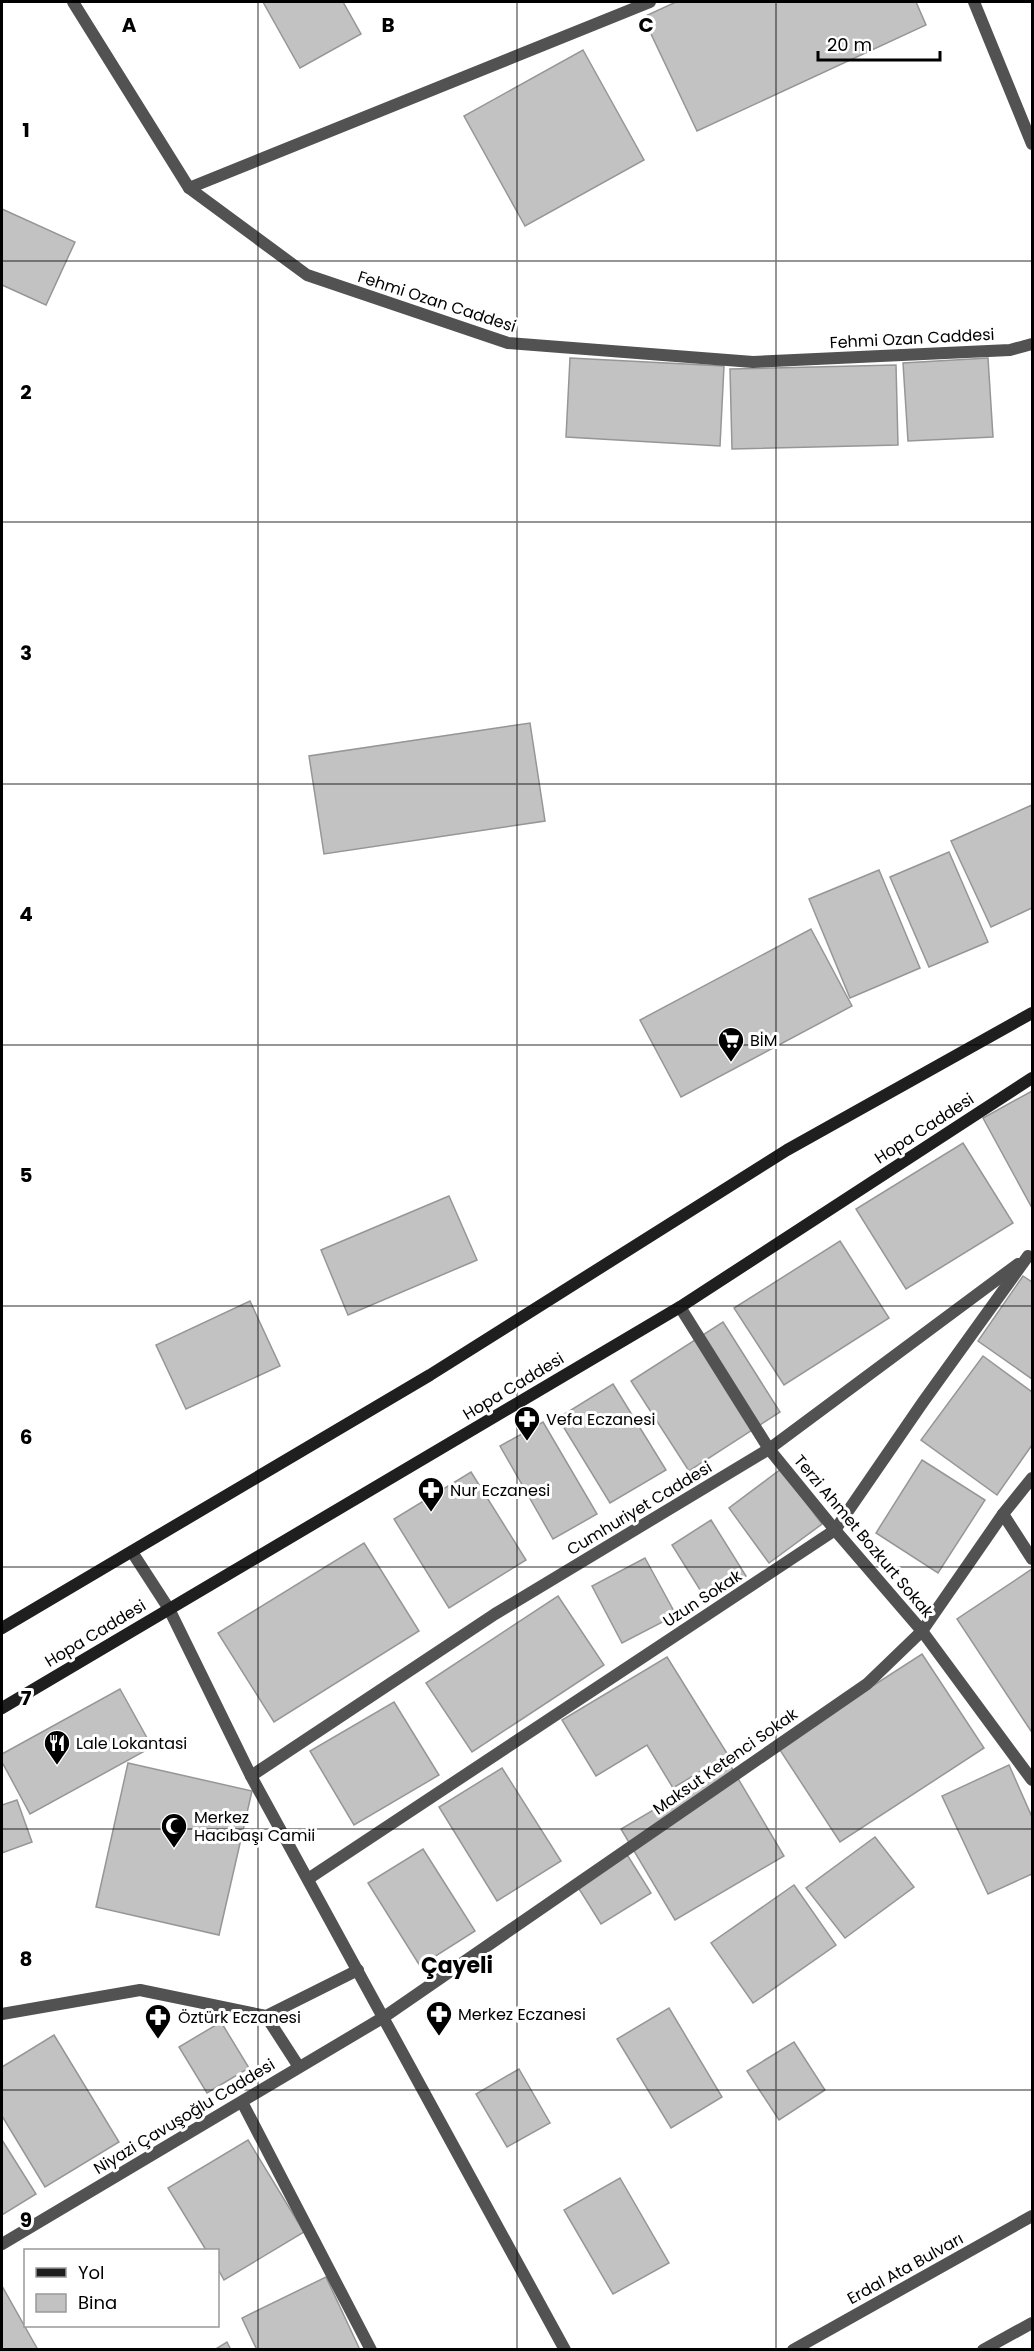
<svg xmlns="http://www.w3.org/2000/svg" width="1034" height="2351" font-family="Poppins,sans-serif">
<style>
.building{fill:#c2c2c2;stroke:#969696;stroke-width:1.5}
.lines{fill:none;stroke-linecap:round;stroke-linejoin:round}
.pedestrian{stroke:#525252;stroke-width:12}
.minor{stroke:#525252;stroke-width:12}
.tertiary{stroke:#525252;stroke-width:12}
.secondary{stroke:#1f1f1f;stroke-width:12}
.grid{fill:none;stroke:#000;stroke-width:1.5;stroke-opacity:0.55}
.labels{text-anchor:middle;stroke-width:6;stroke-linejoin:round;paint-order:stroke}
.street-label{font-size:16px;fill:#000;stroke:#fff}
.poi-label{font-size:16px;fill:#000;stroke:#fff;text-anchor:start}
.district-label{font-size:22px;font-weight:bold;fill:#000;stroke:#fff}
.grid-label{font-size:20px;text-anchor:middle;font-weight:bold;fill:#000;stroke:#fff;stroke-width:6;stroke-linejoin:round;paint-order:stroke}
</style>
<rect width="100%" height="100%" fill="#fff"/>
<g class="building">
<path d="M263 2H343L361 34 300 68Z"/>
<path d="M676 2H916L926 25 697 131 643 17Z"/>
<path d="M583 50 644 160 525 226 464 116Z"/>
<path d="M2 209 75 242 46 305 2 285Z"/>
<path d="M570 358 724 366 720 446 566 437Z"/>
<path d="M988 358 993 437 908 441 903 363Z"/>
<path d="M896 365 898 445 732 449 730 369Z"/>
<path d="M530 723 545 821 324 854 309 756Z"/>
<path d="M1032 805V908L991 927 951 841Z"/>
<path d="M949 852 988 942 929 967 890 877Z"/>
<path d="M879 870 920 968 850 998 809 899Z"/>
<path d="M811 929 852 1006 681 1097 640 1020Z"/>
<path d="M1032 1091V1208L983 1118Z"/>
<path d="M963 1143 1013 1223 906 1289 856 1209Z"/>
<path d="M449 1196 477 1260 348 1315 321 1250Z"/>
<path d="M840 1241 889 1318 784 1385 734 1308Z"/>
<path d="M1023 1276 1032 1282V1379L978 1341Z"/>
<path d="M250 1301 280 1366 186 1409 156 1345Z"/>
<path d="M723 1322 780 1412 689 1471 631 1381Z"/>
<path d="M983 1356 1032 1392V1445L997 1495 921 1440Z"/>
<path d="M613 1384 666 1470 610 1503 558 1418Z"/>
<path d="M543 1422 597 1514 553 1539 500 1446Z"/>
<path d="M922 1460 985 1500 938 1573 876 1533Z"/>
<path d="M781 1469 822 1524 769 1563 729 1508Z"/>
<path d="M471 1472 526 1560 449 1608 394 1519Z"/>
<path d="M711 1520 746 1576 707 1601 672 1545Z"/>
<path d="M364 1543 419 1631 274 1722 218 1633Z"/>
<path d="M645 1558 676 1615 622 1643 592 1586Z"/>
<path d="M1032 1569V1730L1031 1731 957 1619Z"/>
<path d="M558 1596 604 1665 472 1752 426 1683Z"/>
<path d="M922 1654 984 1748 840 1842 778 1747Z"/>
<path d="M667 1657 728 1755 673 1788 647 1745 596 1776 562 1720Z"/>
<path d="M120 1689 152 1747 30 1814 2 1762V1754Z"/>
<path d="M394 1702 439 1775 354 1825 310 1751Z"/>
<path d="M128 1763 252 1791 219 1935 96 1907Z"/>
<path d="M730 1765 784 1856 675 1920 621 1829Z"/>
<path d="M1009 1765 1032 1817V1874L988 1894 942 1796Z"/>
<path d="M502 1768 561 1861 497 1901 439 1807Z"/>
<path d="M17 1800 32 1842 2 1853V1805Z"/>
<path d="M875 1837 914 1887 845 1938 806 1888Z"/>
<path d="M423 1849 475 1931 420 1966 368 1883Z"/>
<path d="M626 1853 651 1893 601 1924 576 1884Z"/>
<path d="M794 1885 836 1945 753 2003 711 1943Z"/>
<path d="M669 2008 722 2097 671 2128 617 2039Z"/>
<path d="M221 2022 249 2068 207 2093 179 2047Z"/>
<path d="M54 2035 119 2142 45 2187 2 2116V2067Z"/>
<path d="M794 2042 825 2090 779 2120 747 2071Z"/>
<path d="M519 2069 550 2123 507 2147 476 2094Z"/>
<path d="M2 2140 36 2194 2 2215Z"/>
<path d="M248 2140 304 2232 224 2280 218 2269V2250H206L168 2188Z"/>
<path d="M620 2178 669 2263 613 2294 564 2210Z"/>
<path d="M326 2277 360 2350H257L242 2318Z"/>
<path d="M2 2286 38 2350H2Z"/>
<path d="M227 2342 231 2350H214Z"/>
</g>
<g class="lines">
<path class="pedestrian" d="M242 2102 371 2350"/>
<g class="minor">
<path d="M73 2 189 188 307 275 508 343 753 362 1010 350 1032 344"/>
<path d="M189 188 650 2"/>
<path d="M680 1307 769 1449 835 1530 922 1631 1032 1780"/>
<path d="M1003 1514 1032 1559"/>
<path d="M132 1552 169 1609 251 1776 565 2350"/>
<path d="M251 1776 495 1614 769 1449 1018 1264"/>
<path d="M308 1879 835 1530 923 1402 1028 1256"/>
<path d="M2 2014 140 1990 266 2016 358 1970"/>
<path d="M266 2016 299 2067"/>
</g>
<g class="tertiary">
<path d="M974 2 1032 144"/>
<path d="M2 2244 384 2017 867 1684 922 1631 1003 1514 1032 1478"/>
<path d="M793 2350 1032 2216"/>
<path d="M983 2350 1032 2323"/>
</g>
<g class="secondary">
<path d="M2 1628 430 1375 787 1150 1032 1013"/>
<path d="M2 1708 680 1307 1032 1078"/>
</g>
</g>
<path class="grid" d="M258 2V2350M517 2V2350M776 2V2350M2 261H1032M2 522H1032M2 784H1032M2 1045H1032M2 1306H1032M2 1567H1032M2 1829H1032M2 2090H1032"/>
<defs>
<g id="supermarket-pin" transform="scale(1.35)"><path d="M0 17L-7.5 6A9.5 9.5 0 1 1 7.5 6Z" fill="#000" stroke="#fff"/><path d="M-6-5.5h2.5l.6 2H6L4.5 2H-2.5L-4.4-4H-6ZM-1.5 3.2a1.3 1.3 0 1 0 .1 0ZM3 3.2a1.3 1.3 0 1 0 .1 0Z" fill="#fff"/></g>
<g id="pharmacy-pin" transform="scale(1.35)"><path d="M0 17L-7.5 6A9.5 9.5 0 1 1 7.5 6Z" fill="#000" stroke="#fff"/><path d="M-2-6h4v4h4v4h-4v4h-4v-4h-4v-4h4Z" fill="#fff"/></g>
<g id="restaurant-pin" transform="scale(1.35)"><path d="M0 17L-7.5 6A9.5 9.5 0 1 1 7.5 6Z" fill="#000" stroke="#fff"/><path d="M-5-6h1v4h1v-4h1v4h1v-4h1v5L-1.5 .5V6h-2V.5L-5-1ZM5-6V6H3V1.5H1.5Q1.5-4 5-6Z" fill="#fff"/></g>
<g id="mosque-pin" transform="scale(1.35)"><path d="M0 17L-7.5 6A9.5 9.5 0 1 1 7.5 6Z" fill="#000" stroke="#fff"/><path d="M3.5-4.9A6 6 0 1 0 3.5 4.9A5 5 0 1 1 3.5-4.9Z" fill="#fff"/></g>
</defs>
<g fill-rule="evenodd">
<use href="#supermarket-pin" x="731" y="1040"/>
<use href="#pharmacy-pin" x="527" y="1419"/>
<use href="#pharmacy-pin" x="431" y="1490"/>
<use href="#restaurant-pin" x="57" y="1743"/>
<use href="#mosque-pin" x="174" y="1826"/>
<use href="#pharmacy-pin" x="439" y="2014"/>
<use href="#pharmacy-pin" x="158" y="2017"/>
</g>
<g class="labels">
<g class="street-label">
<text transform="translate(437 301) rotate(18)" y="6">Fehmi Ozan Caddesi</text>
<text transform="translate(912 338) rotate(-3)" y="6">Fehmi Ozan Caddesi</text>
<text transform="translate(924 1128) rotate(-33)" y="6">Hopa Caddesi</text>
<text transform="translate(513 1386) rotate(-31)" y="6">Hopa Caddesi</text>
<text transform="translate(639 1508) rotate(-31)" y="6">Cumhuriyet Caddesi</text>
<text transform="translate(864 1536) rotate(50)" y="6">Terzi Ahmet Bozkurt Sokak</text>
<text transform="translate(702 1598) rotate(-33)" y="6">Uzun Sokak</text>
<text transform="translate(95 1633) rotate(-31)" y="6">Hopa Caddesi</text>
<text transform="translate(725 1761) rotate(-35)" y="6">Maksut Ketenci Sokak</text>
<text transform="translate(184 2116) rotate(-31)" y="6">Niyazi Çavuşoğlu Caddesi</text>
<text transform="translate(905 2268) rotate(-29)" y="6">Erdal Ata Bulvarı</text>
</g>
<g class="poi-label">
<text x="750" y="1046">BİM</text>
<text x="546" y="1425">Vefa Eczanesi</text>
<text x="450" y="1496">Nur Eczanesi</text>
<text x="76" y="1749">Lale Lokantasi</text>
<text x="194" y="1823">Merkez<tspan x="194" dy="18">Hacıbaşı Camii</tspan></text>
<text x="458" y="2020">Merkez Eczanesi</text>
<text x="178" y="2023">Öztürk Eczanesi</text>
</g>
<g class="district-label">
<text x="457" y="1973">Çayeli</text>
</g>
</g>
<g class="grid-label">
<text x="129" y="32">A</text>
<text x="388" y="32">B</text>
<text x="646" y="32">C</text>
<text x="26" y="137">1</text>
<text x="26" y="399">2</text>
<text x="26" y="660">3</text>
<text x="26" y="921">4</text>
<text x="26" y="1182">5</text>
<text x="26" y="1444">6</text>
<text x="26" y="1705">7</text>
<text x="26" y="1966">8</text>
<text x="26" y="2227">9</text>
</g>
<rect width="1034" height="2351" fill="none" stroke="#000000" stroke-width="6"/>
<rect x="24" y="2249" width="195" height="78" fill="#ffffff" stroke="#999999" stroke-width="1.5"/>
<rect x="36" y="2268" width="30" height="9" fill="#1f1f1f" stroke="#999999" stroke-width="1.5"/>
<text x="78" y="2279" font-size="18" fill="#000000">Yol</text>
<rect x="36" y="2294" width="30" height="18" fill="#c2c2c2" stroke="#999999" stroke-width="1.5"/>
<text x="78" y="2309" font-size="18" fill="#000000">Bina</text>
<path d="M818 51v9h122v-9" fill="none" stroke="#000000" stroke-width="3"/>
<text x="827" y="51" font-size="18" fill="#000000" stroke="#ffffff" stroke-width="4.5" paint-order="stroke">20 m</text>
</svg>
